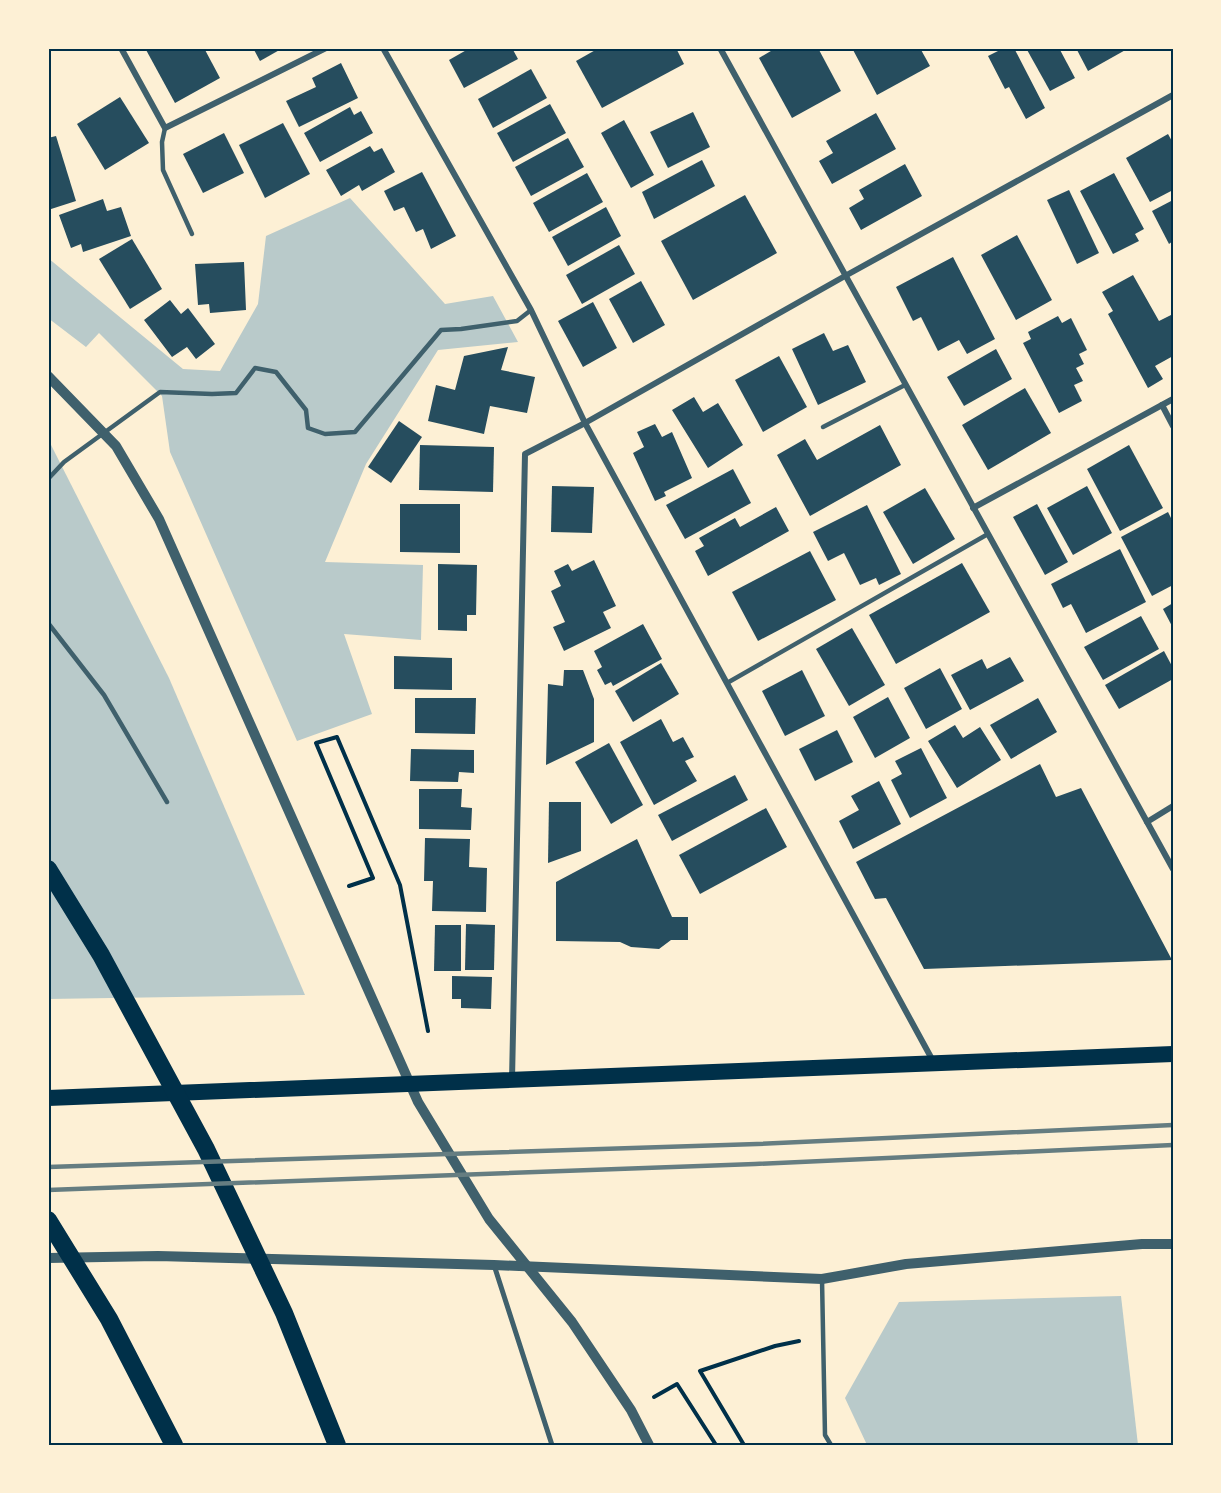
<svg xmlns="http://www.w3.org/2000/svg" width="1221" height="1493" font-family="'Fira Sans',sans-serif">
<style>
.green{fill:#b9caca}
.building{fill:#264d5e}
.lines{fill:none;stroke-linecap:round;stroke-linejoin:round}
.path{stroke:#003049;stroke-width:4}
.service{stroke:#3f606c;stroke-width:4.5}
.pedestrian{stroke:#3f606c;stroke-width:5}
.minor{stroke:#3f606c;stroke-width:6}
.tertiary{stroke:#3f606c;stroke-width:10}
.trunk{stroke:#003049;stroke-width:16}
.motorway{stroke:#003049;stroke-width:18}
.rail{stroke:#657d81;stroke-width:4.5}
.neatline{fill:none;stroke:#003049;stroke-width:2}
</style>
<rect width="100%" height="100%" fill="#fdf0d5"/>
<g class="green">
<path d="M350 198 445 304 493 296 518 342 438 350 366 464 325 562 423 565 421 640 344 634 372 714 297 741 170 452 162 396 99 333 86 347 48 318V258L183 369 220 371 258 304 266 236Z"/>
<path d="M48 439 169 678 305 995 48 999Z"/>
<path d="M1121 1296 1138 1445H867L845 1398 899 1302Z"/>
</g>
<g class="building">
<path d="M145 48H204L220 78 175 103Z"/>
<path d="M253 48H283L260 61Z"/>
<path d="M470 48H512L518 59 464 88 449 60Z"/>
<path d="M599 48H676L684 64 602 108 576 61Z"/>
<path d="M776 48H818L841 91 792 118 759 58Z"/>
<path d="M852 48H920L930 66 877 95Z"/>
<path d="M1004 48H1014L1045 108 1026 119 1009 87 1005 89 988 56Z"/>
<path d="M1026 48H1059L1075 78 1050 91Z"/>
<path d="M1076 48H1129L1088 71Z"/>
<path d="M341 63 358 98 299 127 286 101 316 87 312 78Z"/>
<path d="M531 69 547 98 493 128 478 99Z"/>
<path d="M120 97 149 143 105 170 77 124Z"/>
<path d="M550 104 566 133 513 162 497 133Z"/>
<path d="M350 107 354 115 361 111 373 133 320 162 304 133Z"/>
<path d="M693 112 710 147 668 168 650 132Z"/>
<path d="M876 113 896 149 832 184 819 161 833 153 826 141Z"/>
<path d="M624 120 654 175 631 188 601 133Z"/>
<path d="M283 123 310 174 265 198 239 145Z"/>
<path d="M224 133 244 173 203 193 183 154Z"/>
<path d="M1168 134 1173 143V190L1150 202 1126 158Z"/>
<path d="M56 136 76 201 48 210V138Z"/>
<path d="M568 138 584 167 531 196 515 167Z"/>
<path d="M370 146 374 152 382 148 395 172 362 191 359 185 341 196 326 170Z"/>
<path d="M702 160 715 186 654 219 642 192Z"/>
<path d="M905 164 922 196 861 230 849 208 864 199 859 190Z"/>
<path d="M422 172 456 236 431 249 423 229 416 232 404 207 394 211 384 191Z"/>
<path d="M587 173 603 202 549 232 533 203Z"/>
<path d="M1114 173 1144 229 1135 234 1139 241 1113 254 1080 191Z"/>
<path d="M1069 190 1099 253 1077 264 1047 200Z"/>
<path d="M745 195 777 253 693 300 661 241Z"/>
<path d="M103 199 107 211 121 207 131 236 83 252 81 244 71 248 59 215Z"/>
<path d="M1173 200V241L1169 244 1152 211Z"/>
<path d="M606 207 621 236 568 266 552 237Z"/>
<path d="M1017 235 1052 300 1016 320 981 255Z"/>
<path d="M132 239 162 289 130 309 99 259Z"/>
<path d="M619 245 635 274 582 304 566 275Z"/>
<path d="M953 257 995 339 967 354 959 340 938 351 921 317 913 321 896 287Z"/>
<path d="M244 262 246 310 210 313 209 304 198 305 195 264Z"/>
<path d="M1133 275 1159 321 1171 315 1173 319V356L1155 366 1163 379 1148 388 1108 314 1113 311 1102 292Z"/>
<path d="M641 281 665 325 633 343 609 299Z"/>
<path d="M170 300 181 314 188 308 215 344 196 359 187 347 172 357 144 320Z"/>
<path d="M593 302 617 348 583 367 558 321Z"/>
<path d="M1058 316 1062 323 1071 318 1087 350 1079 354 1084 364 1076 368 1083 381 1074 385 1082 401 1059 413 1023 343 1031 339 1028 332Z"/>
<path d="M824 333 833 351 848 345 866 382 818 405 792 349Z"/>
<path d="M508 347 501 370 535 377 527 413 490 406 484 434 428 421 436 385 455 390 464 356Z"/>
<path d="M996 349 1012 379 964 406 947 377Z"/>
<path d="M779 356 807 407 763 432 735 380Z"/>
<path d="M1025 388 1051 433 988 470 962 425Z"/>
<path d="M694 397 703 412 718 403 743 445 708 468 672 410Z"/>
<path d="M399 421 422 437 391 483 368 467Z"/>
<path d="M655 424 662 437 672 432 692 478 664 492 666 496 655 501 633 453 644 447 637 432Z"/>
<path d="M880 425 901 465 810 516 777 455 805 439 817 460Z"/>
<path d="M420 445 494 447 493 492 419 490Z"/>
<path d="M1129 445 1163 508 1120 531 1087 469Z"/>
<path d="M733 469 751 503 685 539 666 505Z"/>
<path d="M552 486 594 487 592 533 551 532Z"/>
<path d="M1087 486 1112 533 1073 555 1047 508Z"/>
<path d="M925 488 955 539 913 564 883 512Z"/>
<path d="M400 504H460V553L400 552Z"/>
<path d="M1037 504 1068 562 1045 575 1013 517Z"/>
<path d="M867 505 901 574 879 585 876 578 860 585 844 553 828 561 813 532Z"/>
<path d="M776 507 789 531 708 576 695 551 704 546 699 538 735 518 740 527Z"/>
<path d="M1168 512 1173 522V585L1152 596 1121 537Z"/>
<path d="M1120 549 1146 602 1086 633 1071 604 1063 608 1051 584Z"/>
<path d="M810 551 836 600 758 641 732 592Z"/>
<path d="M594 560 616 606 603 612 611 628 564 651 553 627 565 622 551 591 561 586 554 571 568 564 572 571Z"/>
<path d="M962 563 990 612 896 664 869 615Z"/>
<path d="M438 564 477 565 476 615H467V631L438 630Z"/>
<path d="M1173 603V628L1163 609Z"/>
<path d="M1141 616 1159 649 1103 680 1084 647Z"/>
<path d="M643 624 662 659 613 686 611 682 605 685 597 670 602 667 594 651Z"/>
<path d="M852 628 885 685 849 706 816 649Z"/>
<path d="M1164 651 1173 668V679L1119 709 1105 685Z"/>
<path d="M394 656 452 658V690L394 689Z"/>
<path d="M1010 657 1024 681 970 710 951 675 982 659 987 669Z"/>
<path d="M661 663 679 694 633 722 615 691Z"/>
<path d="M940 668 962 709 926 729 904 688Z"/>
<path d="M564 670H583L594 699V742L546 765 548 684 563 686Z"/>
<path d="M802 670 825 716 785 736 762 691Z"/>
<path d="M888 697 910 738 875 758 853 717Z"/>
<path d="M415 698H476L475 734 415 733Z"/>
<path d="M1038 698 1057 732 1011 759 990 725Z"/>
<path d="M661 719 673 742 683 737 694 757 685 761 697 781 654 805 620 742Z"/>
<path d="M955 725 963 738 980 727 1001 760 957 788 928 741Z"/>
<path d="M837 730 853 762 815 781 799 749Z"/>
<path d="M609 743 643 805 611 824 575 762Z"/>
<path d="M921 748 947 798 910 818 891 780 902 774 895 761Z"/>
<path d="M411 749 474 750V773L459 772 458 782 410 781Z"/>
<path d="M1040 764 1056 797 1081 788 1172 960 924 969 886 898 875 899 856 862Z"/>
<path d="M735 775 748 800 672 841 658 815Z"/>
<path d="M879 781 901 824 853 849 839 821 859 810 851 796Z"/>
<path d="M419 789H462L461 807 472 808 471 830 419 829Z"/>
<path d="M549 802H581V851L548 863Z"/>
<path d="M766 808 787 847 700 894 679 855Z"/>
<path d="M425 838 470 839 469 867 487 868 486 912 432 911 433 881H424Z"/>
<path d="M637 839 672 917H688V940H671L659 949 631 947 620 942 556 941V882Z"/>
<path d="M466 924 495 925 494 970H465Z"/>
<path d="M435 925H461V971H434Z"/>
<path d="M452 976 492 977 491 1009 461 1008V999H452Z"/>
</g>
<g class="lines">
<g class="path">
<path d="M349 886 373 878 316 743 337 737 400 885 428 1031"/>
<path d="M654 1397 677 1384 716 1445"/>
<path d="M744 1445 700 1371 775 1346 799 1341"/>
</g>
<g class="service">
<path d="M165 128 162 142 163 170 192 234"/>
<path d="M823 427 905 385"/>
<path d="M48 479 64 462 160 392 212 394 236 393 255 368 276 372 306 410 308 428 325 434 355 432 441 330 461 329 517 321 531 310"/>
<path d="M48 623 104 695 167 802"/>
<path d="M727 683 988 534"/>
<path d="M822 1279 825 1435 831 1445"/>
</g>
<path class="pedestrian" d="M494 1265 552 1445"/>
<g class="minor">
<path d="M121 48 165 128 326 48"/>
<path d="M383 48 531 310 585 423 933 1061"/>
<path d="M720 48 1173 869"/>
<path d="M1162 405 1173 426"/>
<path d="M973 508 1173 399"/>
<path d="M1147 822 1173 806"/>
<path d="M512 1080 525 454 585 423 845 276 1173 95"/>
</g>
<g class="tertiary">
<path d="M48 376 116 446 159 519 418 1102 489 1219 572 1322 631 1410 649 1445"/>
<path d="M48 1258 158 1256 494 1265 822 1279 906 1264 1142 1244H1173"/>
</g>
<path class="trunk" d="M48 1098 1173 1054"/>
<g class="motorway">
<path d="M48 869 101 955 206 1149 284 1313 337 1445"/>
<path d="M48 1220 109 1319 174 1445"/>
</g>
<g class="rail">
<path d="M48 1167 757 1144 1173 1125"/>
<path d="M48 1190 755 1164 1173 1145"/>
</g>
</g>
<rect width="1221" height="1493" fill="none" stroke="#fdf0d5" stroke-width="99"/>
<rect x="50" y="50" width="1122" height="1394" class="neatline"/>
</svg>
